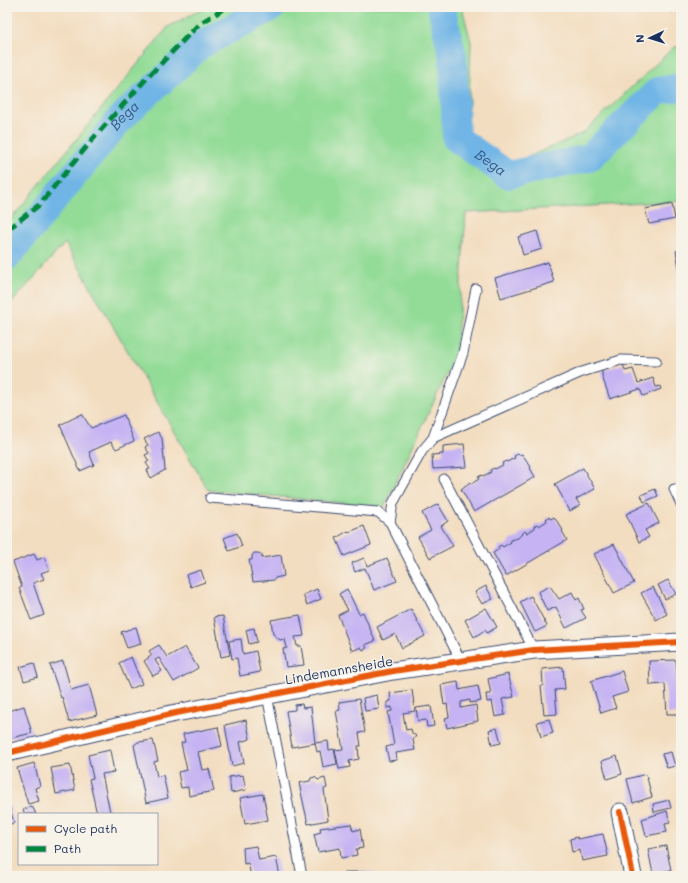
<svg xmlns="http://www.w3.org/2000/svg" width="688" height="883" font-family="Mali,sans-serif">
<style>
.green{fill:#93dc97;stroke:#57867a}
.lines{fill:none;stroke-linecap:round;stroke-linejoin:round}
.river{stroke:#6fb5e6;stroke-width:28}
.building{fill:#c5b3f3}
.lane-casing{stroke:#3b496d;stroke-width:11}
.street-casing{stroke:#3b496d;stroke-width:19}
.lane{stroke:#fff;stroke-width:9}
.street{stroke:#fff;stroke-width:17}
.quiet{stroke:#00873e;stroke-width:5;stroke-dasharray:10 5;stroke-linecap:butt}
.cycleway-casing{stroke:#f7f3e8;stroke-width:8}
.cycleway{stroke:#e8590c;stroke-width:6}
.labels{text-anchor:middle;stroke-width:3;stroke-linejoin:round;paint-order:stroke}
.street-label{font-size:13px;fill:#1b2f5e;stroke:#f7f3e8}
.water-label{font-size:14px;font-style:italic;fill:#345787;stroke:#f7f3e8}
</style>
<rect width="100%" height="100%" fill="#f7f3e8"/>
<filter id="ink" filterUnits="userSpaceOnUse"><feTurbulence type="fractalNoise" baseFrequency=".025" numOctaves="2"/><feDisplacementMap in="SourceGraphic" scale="8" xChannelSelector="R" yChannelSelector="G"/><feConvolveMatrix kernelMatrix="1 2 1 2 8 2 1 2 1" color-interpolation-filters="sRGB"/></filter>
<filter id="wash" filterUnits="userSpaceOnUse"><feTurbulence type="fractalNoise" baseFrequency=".012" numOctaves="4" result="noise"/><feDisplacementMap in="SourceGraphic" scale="16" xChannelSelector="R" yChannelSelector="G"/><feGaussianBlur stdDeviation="0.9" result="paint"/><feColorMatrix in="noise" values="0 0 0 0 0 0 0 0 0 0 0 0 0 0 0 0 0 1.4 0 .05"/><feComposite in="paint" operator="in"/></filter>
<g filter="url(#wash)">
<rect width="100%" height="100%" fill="#f3ddc0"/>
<path class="green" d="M206 7H462L471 42 468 135 507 166 583 133 674 47H681V201L466 213 456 355 384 507 208 490 65 243 7 308V224L168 27Z"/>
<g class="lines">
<g class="river">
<path id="s1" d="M441 7 453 57 456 138 508 175 589 158 658 91 681 87"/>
<path id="s2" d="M7 257 121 118 202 44 272 7"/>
</g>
</g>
<g id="blocks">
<g class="building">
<path d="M672 204 675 219 649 224 645 209Z"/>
<path d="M537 231 542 249 523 255 518 237Z"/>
<path d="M681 249V273H680L676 251Z"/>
<path d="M548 262 554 282 501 298 495 278Z"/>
<path d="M623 364 625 371 633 369 638 383 653 378 656 387 660 386 661 389 643 396 640 389 610 399 602 376V371Z"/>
<path d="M82 414 91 428 124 415 134 441 116 449 111 442 89 452 94 465 80 471 60 425Z"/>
<path d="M158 432 162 438 165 470 151 478 147 470 150 469 146 463 149 461 145 455 149 453 145 447 148 445 144 439Z"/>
<path d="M464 444 467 467 433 469 432 455 443 454V446Z"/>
<path d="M518 454 519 455 522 454 531 467 530 468 535 477 474 512 461 489 470 482 471 484 479 479 478 477 482 475 483 476 491 472 490 470 494 468 495 469 503 465 502 463 506 461 507 462 515 458 514 456Z"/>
<path d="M583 468 595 489 576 499 580 505 570 511 555 484Z"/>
<path d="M655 489 658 496 644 502 641 495Z"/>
<path d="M649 503 659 523 645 530 649 537 639 542 626 514Z"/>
<path d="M438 504 448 521 441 526 453 546 430 558 418 537 431 530 422 513Z"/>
<path d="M549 517 551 519 554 517 563 530 562 531 567 540 506 576 493 553 499 549 498 547 501 545 503 547 511 542 510 540 518 538 525 531 527 533 535 528 534 526 537 524 539 526 547 521 546 519Z"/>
<path d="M364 526 371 545 344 556 336 538 348 531 349 532Z"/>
<path d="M237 533 242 546 229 551 224 538Z"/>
<path d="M614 544 634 583 614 593 594 554Z"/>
<path d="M254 553H258L262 555V558L281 555 284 576 275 578 274 580 253 582 249 560H252V556Z"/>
<path d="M34 554 37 560 44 557 49 570 41 573 44 579 33 583 44 615 31 620 19 588 22 587 13 562Z"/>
<path d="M364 558 367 566 387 558 397 581 374 590 365 568 355 572 352 563Z"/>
<path d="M201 570 205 582 191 587 186 575Z"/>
<path d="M668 580 676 594 665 599 658 585Z"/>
<path d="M486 586 493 599 482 604 475 592Z"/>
<path d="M550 586 559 599 572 592 576 600 579 598 584 609 581 610 586 618 566 628 556 607 547 611 538 592Z"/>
<path d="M653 587 667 614 656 620 641 593Z"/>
<path d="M317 589 321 599 307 605 303 595Z"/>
<path d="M347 589 359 614 363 612 375 641 365 645 367 648 363 650 361 647 352 651 338 615 348 610 339 594Z"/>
<path d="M531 596 547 626 535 632 520 602Z"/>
<path d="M486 608 497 627 487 633 485 630 474 637 465 620Z"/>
<path d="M411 609 425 636 402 648 395 634 383 640 377 627Z"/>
<path d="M300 615 304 636 295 637 297 646H301L304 665 286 667 283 649 287 648 285 639 280 640 273 634 271 620Z"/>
<path d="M223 616 230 655 221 657 214 617Z"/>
<path d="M136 627 141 644 127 648 121 632Z"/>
<path d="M254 628 257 642 249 644 246 630Z"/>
<path d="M241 639 243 654 256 651 260 672 240 676 237 658 232 659 229 641Z"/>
<path d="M159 645 167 657 185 647 198 668 174 682 159 658 155 660 162 671 153 676 144 661 152 655 149 651Z"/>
<path d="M131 657 142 684 130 689 119 663Z"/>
<path d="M676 660 678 683H681V714H667L665 684 650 685 649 661Z"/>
<path d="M63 661 71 690 89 685 97 715 69 722 62 697 61 698 50 665Z"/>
<path d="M34 663 38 677 24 681 20 667Z"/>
<path d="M563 667 565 689 555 690 557 714 544 715 541 686H543L542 669Z"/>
<path d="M622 671 628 692 612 697 616 708 601 713 591 681Z"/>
<path d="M508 674 514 697 502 699 505 715 495 717 492 701 487 702 486 694H491L488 679Z"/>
<path d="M458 682 459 690 478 686 481 701 470 703V700L461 702V708L476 705 478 721 447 728 445 718 449 717 447 704 444 705 441 685Z"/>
<path d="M412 690 415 711 403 713 406 730 411 729 412 733 416 736 413 740 415 750 396 753 397 760 389 761 386 747 394 745 388 712 392 711V707L387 708V702L391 701 390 693Z"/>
<path d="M377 695 379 709 365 711 363 698Z"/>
<path d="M359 699 365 732 359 733 361 746H358L359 759 349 761 350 767 339 769 335 750 343 749 336 711 340 710 339 702Z"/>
<path d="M302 704 303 708 311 707 315 743 328 741 329 750 334 749 337 764 323 767 320 751 317 752 315 743 292 747 286 711 295 710V705Z"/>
<path d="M24 706 32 733 7 739V707L8 711Z"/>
<path d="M431 706 434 726 427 727 426 720 418 721 416 708Z"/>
<path d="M549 719 553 733 541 737 537 722Z"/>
<path d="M246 720 250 739 240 742 244 763 232 766 225 725Z"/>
<path d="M218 727 222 746 198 752 202 770 209 769 214 791 189 796 188 787 181 788 178 772 187 770 181 743 185 742 183 734Z"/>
<path d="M497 728 501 743 492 745 489 730Z"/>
<path d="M153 740 158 761 154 762 157 777 163 775 168 798 146 803 134 745 138 742Z"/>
<path d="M110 750 114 772 102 774 110 812 97 814 89 779 93 778 88 755Z"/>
<path d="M671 752 675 766 667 768 662 754Z"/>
<path d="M617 756 622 774 607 779 602 761Z"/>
<path d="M34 763 39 782 40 786 35 788 39 801 28 804 17 768Z"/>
<path d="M70 765 75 790 56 794 51 768Z"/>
<path d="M646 774 652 797 633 803 627 779Z"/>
<path d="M243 775 246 790 231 793 229 777Z"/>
<path d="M315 777 318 780 325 778 327 788 324 789 328 820 308 824 299 783 310 781 311 778Z"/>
<path d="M263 794 268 820 245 824 240 798Z"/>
<path d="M7 798 14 823 7 825Z"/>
<path d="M669 800 671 808 654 812 653 804Z"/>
<path d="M32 806 36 814H25L23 810Z"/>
<path d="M667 811 670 823 665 824 667 832 646 836 642 819Z"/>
<path d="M351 824 353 831 360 829 363 848 356 849 357 855 341 858 340 848 318 852 314 834 321 832 320 828Z"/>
<path d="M603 834 608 856 582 861 580 850 572 852 570 839 577 837 578 839Z"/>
<path d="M256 846 259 860 276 857 280 876H251L248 863 244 864 243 848Z"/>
<path d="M666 846 671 870 653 874 648 849Z"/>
<rect x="345" y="872" width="29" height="4"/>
</g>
</g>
</g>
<g filter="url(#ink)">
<use href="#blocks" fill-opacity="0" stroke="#3b496d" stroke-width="1"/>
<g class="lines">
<g class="lane-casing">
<g id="lane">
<path d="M433 438 463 353 476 289"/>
<path d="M444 479 534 650"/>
<path d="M674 489 681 504"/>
<path d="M210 498 378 512 390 522"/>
<path d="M461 661 390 522 393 503 422 451 433 438 582 372 621 360 656 361"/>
<path d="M267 695 302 876"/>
</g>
</g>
<g class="street-casing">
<g id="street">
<path d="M7 753 171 714 393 671 534 650 681 642"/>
<path d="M620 812 633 876"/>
</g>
</g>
<use href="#lane" class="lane"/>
<use href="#street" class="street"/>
<g class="quiet">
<path d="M664 7 681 13"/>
<path d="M7 227 12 226 39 205 92 140 145 80 199 24 227 7"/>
</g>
<g class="cycleway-casing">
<g id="cycleway">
<path d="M7 753 171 714 393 671 534 650 681 642"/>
<path d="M620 812 633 876"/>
</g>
</g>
<use href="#cycleway" class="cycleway"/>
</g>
</g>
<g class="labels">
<g class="street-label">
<text transform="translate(339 670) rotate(-10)" y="5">Lindemannsheide</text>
</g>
<g class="water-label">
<text dy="5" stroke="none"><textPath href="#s2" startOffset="184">Bega</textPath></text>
<text dy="5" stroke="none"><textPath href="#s1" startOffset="175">Bega</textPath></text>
</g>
</g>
<rect width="688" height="883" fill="none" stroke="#f7f3e8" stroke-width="24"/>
<rect x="18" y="813" width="140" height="52" fill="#f7f3e8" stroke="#9fa5b1"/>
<rect x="26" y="826" width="20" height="6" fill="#e8590c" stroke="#9fa5b1"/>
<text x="54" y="833" font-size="12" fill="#1b2f5e">Cycle path</text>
<rect x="26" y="846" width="20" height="6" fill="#00873e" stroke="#9fa5b1"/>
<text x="54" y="853" font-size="12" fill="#1b2f5e">Path</text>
<g transform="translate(650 38) rotate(266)" stroke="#f7f3e8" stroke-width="3" paint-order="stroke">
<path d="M0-3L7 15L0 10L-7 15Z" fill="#1b2f5e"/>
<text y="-6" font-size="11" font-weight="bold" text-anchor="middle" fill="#1b2f5e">N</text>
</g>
</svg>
